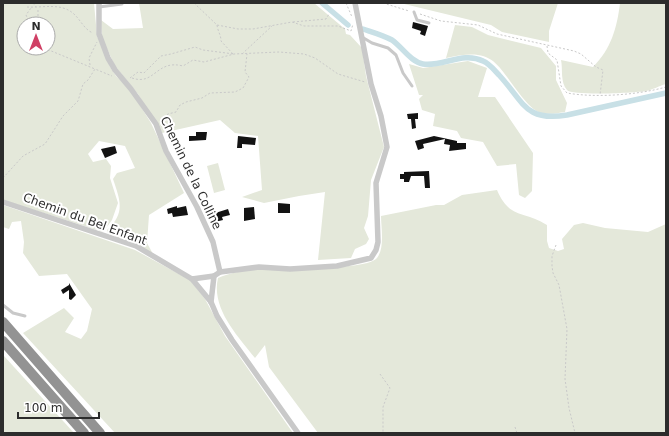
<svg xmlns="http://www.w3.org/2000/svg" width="669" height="436" font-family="'DejaVu Sans',sans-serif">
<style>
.green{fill:#e4e8da;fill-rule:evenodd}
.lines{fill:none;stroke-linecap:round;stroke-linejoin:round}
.canal{stroke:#c8e0e6;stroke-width:5.5}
.building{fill:#131313}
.path{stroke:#c9c9c9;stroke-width:1;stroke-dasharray:2 2;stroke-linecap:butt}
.lane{stroke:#c9c9c9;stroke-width:3}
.street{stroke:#c9c9c9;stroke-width:5.5}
.highway{stroke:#939393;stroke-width:10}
.labels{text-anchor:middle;stroke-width:4;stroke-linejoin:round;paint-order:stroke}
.street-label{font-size:12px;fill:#2c2c2c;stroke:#fff}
</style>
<rect width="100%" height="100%" fill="#fff"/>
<g class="green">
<path d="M3 3H94L97 36 110 67 116 76 129 88 151 123 184 193 149 215 147 243 153 254 136 245 108 234 107 230C126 213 120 200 113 179L117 173 135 168 125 146 99 141 88 154 93 162 106 159 111 166 110 178 118 203 112 220 103 232 3 200ZM24 24H48V48H24Z"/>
<path d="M139 3H314L345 29 346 34 350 35 362 48 366 76 384 147 371 180 368 216 364 228 369 239 366 244 355 249 351 258 318 260 325 192 299 196 264 203 242 197 262 190 258 136 235 133 220 120 162 133 138 94 115 66 102 38 101 20 113 29 143 28Z"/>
<path d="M400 3H558L549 31V42L502 32 491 25Z"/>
<path d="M620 3H666V84C659 86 652 90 646 91 635 93 572 96 567 90 560 82 563 69 561 60L593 67C611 49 617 28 620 3Z"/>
<path d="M455 25 472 27 488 35 541 48 556 66V80L567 103 565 112C558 113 549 115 541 113 534 111 527 103 522 97 495 63 495 47 446 58Z"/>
<path d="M468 61 487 68 478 97H495L533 153 532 191 525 198 519 195 516 164 497 166 483 142 461 138 457 131 433 126 435 114 422 110 419 99 423 95H419L409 64 423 68Z"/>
<path d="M218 163 225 190 214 193 207 166Z"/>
<path d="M497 190C510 220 524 210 547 225V241L549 248 558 251 564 249 562 239 574 225 583 223 605 228 648 232 666 224V433H318L269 367 265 345 255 358C237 335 211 308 218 278 231 272 248 270 263 268 285 265 364 272 377 258 385 248 381 227 381 216L436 205H444L462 195Z"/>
<path d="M3 205 135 250 190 280 205 299 225 336 293 433H115L23 333 64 308 74 318 65 332 81 339 87 331 92 309 67 274 39 276 23 253 24 242 21 221 12 222 9 229 3 227Z"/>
<path d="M4 356 74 433H3Z"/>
</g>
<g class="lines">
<g class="canal">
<path d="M322 3 348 25"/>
<path d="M363 29C372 32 383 35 392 40 402 47 411 62 423 64 443 67 463 51 483 61 490 64 494 70 499 75 524 102 525 122 567 115L666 93"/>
</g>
</g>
<g class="building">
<path d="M413 22 428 26 425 36 420 34 421 31 412 28Z"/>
<path d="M418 113V119H415L416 128 412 129 411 119H408L407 114Z"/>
<path d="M196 132H207L206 140 189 141V136H196Z"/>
<path d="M238 136 256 138 255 145 242 144V148H237Z"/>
<path d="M434 136 457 141V143H466V149L449 151 450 145 444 144 445 139 423 144 424 148 418 150 415 141Z"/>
<path d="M115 146 117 153 105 158 101 149Z"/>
<path d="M429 171 430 188H425L424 176H411L409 182H404V179H400V174H404V172Z"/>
<path d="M278 203 290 204V213H278Z"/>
<path d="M177 206V208L186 206 188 215 173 217 172 213 168 214 167 209Z"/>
<path d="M254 207 255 219 244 221V208Z"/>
<path d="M228 209 230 215 222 217 223 220 215 222 212 214Z"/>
<path d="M69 283 76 295 71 300 69 299V290L63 294 61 290 69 285Z"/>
</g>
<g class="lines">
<g class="path">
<path d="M33 3 36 7"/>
<path d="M194 3 217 25 238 29H253L292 22 304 26H338L351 31 353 24"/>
<path d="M346 3 352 17"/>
<path d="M383 3 409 11"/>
<path d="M27 7C44 8 62 2 75 15 81 21 85 30 93 33"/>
<path d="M420 14 441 21 478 25 497 34 574 51 581 54 596 67 603 70 600 95"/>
<path d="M293 22 326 19 329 14"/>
<path d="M30 24 26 15 31 8"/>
<path d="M38 24V9"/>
<path d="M217 25C218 32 221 35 221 41L233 54"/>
<path d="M547 46 548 53 557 60 561 86 567 93C595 98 638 95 666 87"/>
<path d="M44 48 95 69"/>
<path d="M242 54 272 26"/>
<path d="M90 65 89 58 97 42"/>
<path d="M130 78 138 72 144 73 161 56 171 54 195 47 203 50 234 54"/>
<path d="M132 78C155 86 156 59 183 66L193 60 204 62 234 54 279 52 304 54 315 58 338 74 365 82"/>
<path d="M161 120 168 114 176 112 180 105 186 102 202 98 210 93 235 92 243 88 249 77 245 72 247 54"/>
<path d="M3 178 23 156 45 144 63 116 78 101 83 84 88 80 95 69 112 76"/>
<path d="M556 245 552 256V266L553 273 559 285 567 329 565 379 569 408 575 433"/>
<path d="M380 374 390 388 383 407V433"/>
<path d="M515 427 517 433"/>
</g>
<g class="lane">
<path d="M99 7 122 4"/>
<path d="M414 12 417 20 429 23"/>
<path d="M362 37 372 43 388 48 396 55 403 73 412 86"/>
<path d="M3 305 13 313 25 316"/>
</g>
<g class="street">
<path d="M99 3V34L108 58 115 70 131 89 156 124 166 151 197 207 213 242 220 272"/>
<path d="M3 202 136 246 192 279 214 276 220 272 259 267 290 269 337 266 371 258 376 250 378 242 376 183 387 147 381 116 371 84 355 3"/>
<path d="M192 279 211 302 217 316 232 340 298 433"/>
<path d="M211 302 214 276"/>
</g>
<g class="highway">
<path d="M3 322 100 433"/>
<path d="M3 341 84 433"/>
</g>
</g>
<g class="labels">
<g class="street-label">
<text transform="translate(191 173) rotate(64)" y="4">Chemin de la Colline</text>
<text transform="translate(85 219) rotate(20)" y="4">Chemin du Bel Enfant</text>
</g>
</g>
<rect width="669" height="436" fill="none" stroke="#2c2c2c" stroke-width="8"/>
<g transform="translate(36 36)"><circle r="19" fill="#ffffff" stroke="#ababab"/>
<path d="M0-3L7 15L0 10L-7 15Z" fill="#d04065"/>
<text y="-6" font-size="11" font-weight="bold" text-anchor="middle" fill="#2c2c2c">N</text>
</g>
<path d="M18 412v6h81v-6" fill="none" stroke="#2c2c2c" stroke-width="2"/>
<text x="24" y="412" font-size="12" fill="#2c2c2c" stroke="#ffffff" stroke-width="3" paint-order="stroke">100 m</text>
</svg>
